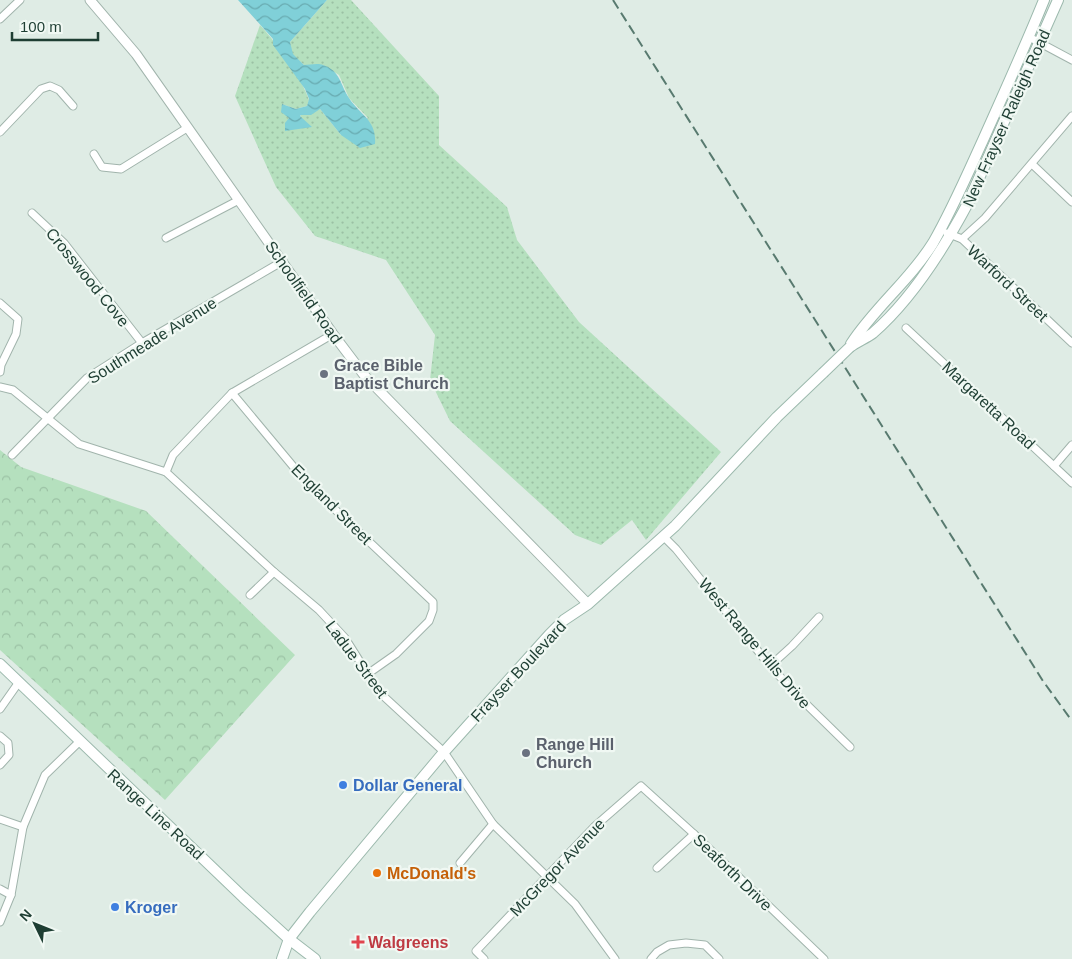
<svg xmlns="http://www.w3.org/2000/svg" width="1072" height="959" font-family="Arial,sans-serif">
<style>
.grass{fill:url(#grass-dots)}
.forest{fill:url(#forest-crowns)}
.water{fill:url(#water-waves)}
.lines{fill:none;stroke-linecap:round;stroke-linejoin:round}
.minor-casing{stroke:#a1b4ac;stroke-width:9}
.tertiary-casing{stroke:#a1b4ac;stroke-width:11}
.secondary-casing{stroke:#9cb9ad;stroke-width:12}
.minor{stroke:#fff;stroke-width:7}
.tertiary{stroke:#fff;stroke-width:9}
.secondary{stroke:#fff;stroke-width:10}
.rail{stroke:#587a6f;stroke-width:2;stroke-dasharray:10 5;stroke-linecap:butt}
.secondary-bridge-casing{stroke:#9cb9ad;stroke-width:12;stroke-linecap:butt}
.secondary-bridge{stroke:#fff;stroke-width:10}
.worship-dot{fill:#6b7280;stroke:#f0f8f3;stroke-width:2}
.shop-dot{fill:#3f7fe0;stroke:#f0f8f3;stroke-width:2}
.food-dot{fill:#e8710a;stroke:#f0f8f3;stroke-width:2}
.health-dot{fill:#e0444e;stroke:#f0f8f3;stroke-width:2}
.labels{text-anchor:middle;stroke-width:4.5;stroke-linejoin:round;paint-order:stroke}
.street-label{font-size:16px;fill:#1e3e33;stroke:#f0f8f3}
.worship-label{font-size:16px;font-weight:bold;fill:#5b616d;stroke:#f0f8f3;text-anchor:start}
.shop-label{font-size:16px;font-weight:bold;fill:#366cbe;stroke:#f0f8f3;text-anchor:start}
.food-label{font-size:16px;font-weight:bold;fill:#c56008;stroke:#f0f8f3;text-anchor:start}
.health-label{font-size:16px;font-weight:bold;fill:#be3a42;stroke:#f0f8f3;text-anchor:start}
</style>
<defs>
<pattern id="grass-dots" width="8" height="8" patternUnits="userSpaceOnUse" patternTransform="scale(1.25)"><rect width="8" height="8" fill="#b5e0be"/><path d="M2 2h.1M6 6h.1" fill="none" stroke="#9bc1a4" stroke-width="1.8" stroke-linecap="round"/></pattern>
<pattern id="forest-crowns" width="20" height="18" patternUnits="userSpaceOnUse" patternTransform="scale(1.25)"><rect width="20" height="18" fill="#b5e0be"/><path d="M2 6a3 3 0 1 1 6 0M12 15a3 3 0 1 1 6 0" fill="none" stroke="#9bc1a4"/></pattern>
<pattern id="water-waves" width="16" height="10" patternUnits="userSpaceOnUse" patternTransform="scale(1.25)"><rect width="16" height="10" fill="#80d0d8"/><path d="M0 5q4-4 8 0t8 0" fill="none" stroke="#68aab0"/></pattern>
</defs>
<rect width="100%" height="100%" fill="#dfece5"/>
<path class="grass" d="M327 0H351L439 96V145L507 207 517 240 579 322 721 452 646 540 632 520 601 545 575 535 450 421 430 380 435 335 386 260 315 236 276 187 235 96 260 25C278 45 300 74 309 100L307 106 296 109 282 104 311 127 300 117 301 115 320 109 341 135 368 118 349 98 339 75 323 65H304L292 54 290 42Z"/>
<path class="forest" d="M0 450 21 467 146 511 295 655 165 800 0 650Z"/>
<path class="water" d="M238 0H327L290 42 293 54 304 65C309 65 318 63 323 65 341 71 340 85 349 98 360 115 377 120 375 144L360 148 341 135 320 109 311 115H301L300 116 312 127 285 131V123L289 118 281 112 282 104 296 109 307 106 309 99 305 89 273 45V39Z"/>
<g class="lines">
<g class="minor-casing">
<g id="minor">
<path d="M0 19 20 0"/>
<path d="M1029 37 1072 60"/>
<path d="M0 132 41 89 50 86 59 90 73 106"/>
<path d="M94 154 102 167 121 169 187 128"/>
<path d="M1032 164 1072 202"/>
<path d="M32 213 64 243 142 343"/>
<path d="M947 233 962 239 1072 343"/>
<path d="M166 238 239 200"/>
<path d="M962 239 985 218 1072 116"/>
<path d="M0 303 18 319 16 334 1 365 0 372"/>
<path d="M906 328 1072 483"/>
<path d="M0 387 13 390 79 444 166 472 274 572 319 610 345 638 379 692 444 752 493 824 575 904 615 959"/>
<path d="M232 393 307 483 433 602V610L429 621 396 654 369 673"/>
<path d="M12 455 87 378 142 343 283 261"/>
<path d="M1054 466 1072 445"/>
<path d="M166 472 173 455 232 393 333 334"/>
<path d="M664 537 676 549 770 666 800 698 850 747"/>
<path d="M250 595 274 572"/>
<path d="M770 666 792 646 819 617"/>
<path d="M0 709 19 682"/>
<path d="M0 736 8 743 9 755 0 765"/>
<path d="M0 819 23 827"/>
<path d="M460 863 493 824"/>
<path d="M657 868 694 834"/>
<path d="M0 889 11 895"/>
<path d="M0 922 11 895 23 827 45 775 79 742"/>
<path d="M484 959 476 951 594 827 641 786 694 834 824 959"/>
<path d="M651 959 657 952 669 945 686 943 705 945 719 959"/>
</g>
</g>
<g class="tertiary-casing">
<path id="tertiary" d="M90 0 136 54 333 334 364 375 588 604"/>
</g>
<g class="secondary-casing">
<g id="secondary">
<path d="M851 344C875 307 910 280 933 243 952 210 967 175 983 140 1004 93 1025 47 1044 0"/>
<path d="M850 347C857 342 866 338 873 333 912 299 944 248 968 203L1058 0"/>
<path d="M0 664 243 897 289 939 315 959"/>
<path d="M282 959 289 939 310 912 444 752 549 635 564 620 588 604 675 526 777 417 823 373"/>
</g>
</g>
<use href="#minor" class="minor"/>
<use href="#tertiary" class="tertiary"/>
<use href="#secondary" class="secondary"/>
<path class="rail" d="M613 0 1043 681 1072 721"/>
<g class="secondary-bridge-casing">
<path id="secondary-bridge" d="M823 373 850 347"/>
</g>
<use href="#secondary-bridge" class="secondary-bridge"/>
</g>
<g class="worship-dot">
<circle cx="324" cy="374" r="5"/>
<circle cx="526" cy="753" r="5"/>
</g>
<g class="shop-dot">
<circle cx="343" cy="785" r="5"/>
<circle cx="115" cy="907" r="5"/>
</g>
<circle class="food-dot" cx="377" cy="873" r="5"/>
<path class="health-dot" d="M355.5 934.5h5v5h5v5h-5v5h-5v-5h-5v-5h5z"/>
<g class="labels">
<g class="street-label">
<text transform="translate(1006 118) rotate(-66)" y="6">New Frayser Raleigh Road</text>
<text transform="translate(88 277) rotate(51)" y="6">Crosswood Cove</text>
<text transform="translate(1008 283) rotate(43)" y="6">Warford Street</text>
<text transform="translate(304 292) rotate(55)" y="6">Schoolfield Road</text>
<text transform="translate(152 340) rotate(-32)" y="6">Southmeade Avenue</text>
<text transform="translate(989 405) rotate(43)" y="6">Margaretta Road</text>
<text transform="translate(332 504) rotate(45)" y="6">England Street</text>
<text transform="translate(755 643) rotate(50)" y="6">West Range Hills Drive</text>
<text transform="translate(357 659) rotate(53)" y="6">Ladue Street</text>
<text transform="translate(518 671) rotate(-47)" y="6">Frayser Boulevard</text>
<text transform="translate(156 814) rotate(43)" y="6">Range Line Road</text>
<text transform="translate(557 867) rotate(-46)" y="6">McGregor Avenue</text>
<text transform="translate(733 872) rotate(44)" y="6">Seaforth Drive</text>
</g>
<g class="worship-label">
<text x="334" y="371">Grace Bible<tspan x="334" dy="18">Baptist Church</tspan></text>
<text x="536" y="750">Range Hill<tspan x="536" dy="18">Church</tspan></text>
</g>
<g class="shop-label">
<text x="353" y="791">Dollar General</text>
<text x="125" y="913">Kroger</text>
</g>
<g class="food-label">
<text x="387" y="879">McDonald's</text>
</g>
<g class="health-label">
<text x="368" y="948">Walgreens</text>
</g>
</g>
<g transform="translate(35 924) rotate(313)" stroke="#f0f8f3" stroke-width="4" paint-order="stroke">
<path d="M0-4L9 19L0 12L-9 19Z" fill="#1e3e33"/>
<text y="-8" font-size="14" font-weight="bold" text-anchor="middle" fill="#1e3e33">N</text>
</g>
<path d="M12 32v8h86v-8" fill="none" stroke="#1e3e33" stroke-width="2.5"/>
<text x="20" y="32" font-size="15" fill="#1e3e33" stroke="#f0f8f3" stroke-width="4" paint-order="stroke">100 m</text>
</svg>
